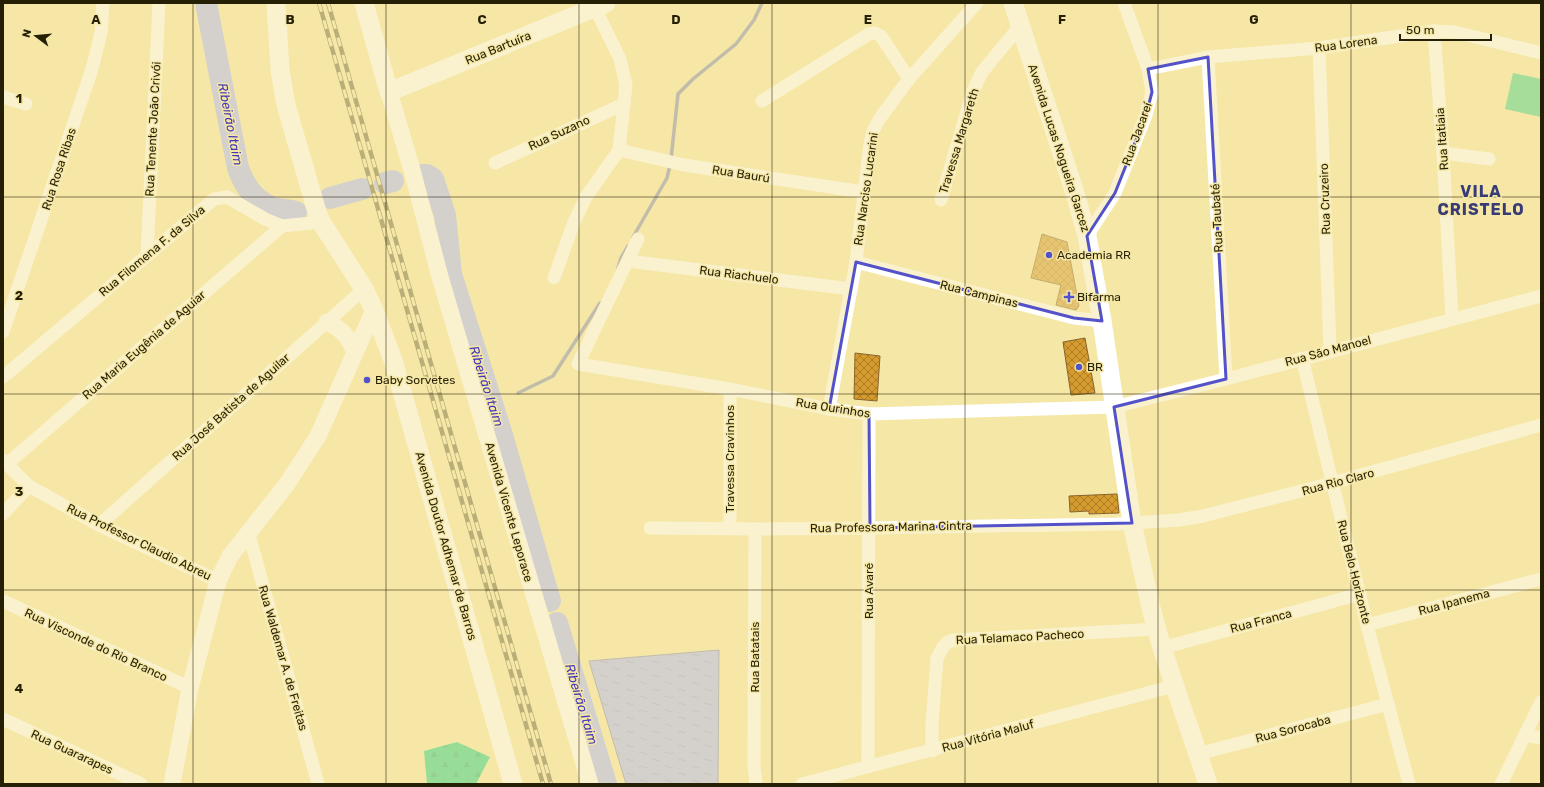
<svg xmlns="http://www.w3.org/2000/svg" width="1544" height="787" font-family="Rubik,sans-serif">
<style>
.grass{fill:#47d18e}
.forest{fill:url(#forest-firs)}
.water{fill:url(#water-ripples);stroke:#8388b2}
.lines{fill:none;stroke-linecap:round;stroke-linejoin:round}
.stream{stroke:#8388b2;stroke-width:3.5}
.river{stroke:#acb5fc;stroke-width:22}
.building{fill:url(#building-cross-hatch);stroke:#87652e}
.minor{stroke:#fff;stroke-width:13}
.tertiary{stroke:#fff;stroke-width:17}
.secondary{stroke:#fff;stroke-width:19}
.rail-casing{stroke:#746c43;stroke-width:4.5}
.rail{stroke:#f5e7a6;stroke-width:3;stroke-dasharray:9;stroke-linecap:butt}
.marked{fill:none;stroke:#5352c9;stroke-width:3;stroke-linejoin:round}
.grid{fill:none;stroke:#241f05;stroke-width:1;stroke-opacity:0.55}
.poi-dot{fill:#5352c9;stroke:#f5e7a6;stroke-width:1.5}
.labels{text-anchor:middle;stroke-width:3;stroke-linejoin:round;paint-order:stroke}
.street-label{font-size:12px;fill:#241f05;stroke:#f5e7a6}
.poi-label{font-size:12px;fill:#241f05;stroke:#f5e7a6;text-anchor:start}
.water-label{font-size:13px;font-style:italic;fill:#4135bb;stroke:#f5e7a6}
.district-label{font-size:16px;font-weight:bold;letter-spacing:1px;fill:#383b76;stroke:#f5e7a6}
.grid-label{font-size:13px;text-anchor:middle;font-weight:bold;fill:#241f05;stroke:#f5e7a6;stroke-width:3;stroke-linejoin:round;paint-order:stroke}
</style>
<defs>
<pattern id="forest-firs" width="22" height="20" patternUnits="userSpaceOnUse"><rect width="22" height="20" fill="#24d187"/><path d="M5 1l3.5 6h-7zM16 11l3.5 6h-7z" fill="#20b373"/></pattern>
<pattern id="water-ripples" width="26" height="14" patternUnits="userSpaceOnUse"><rect width="26" height="14" fill="#acb5fc"/><path d="M2 4q2-2 4 0t4 0M15 11q2-2 4 0t4 0" fill="none" stroke="#949bd6"/></pattern>
<pattern id="building-cross-hatch" width="8" height="8" patternUnits="userSpaceOnUse"><rect width="8" height="8" fill="#d59b2f"/><path d="M0 0l8 8M0 8l8-8" fill="none" stroke="#ad7e26"/></pattern>
</defs>
<rect width="100%" height="100%" fill="#f5e7a6"/>
<path class="grass" d="M1513 73 1541 79V117L1505 109Z"/>
<path class="forest" d="M457 742 490 757 476 784H427L424 751Z"/>
<path class="water" d="M719 650 718 784H626L589 661Z"/>
<g class="lines">
<g class="stream">
<path d="M671 159 678 94 693 79 736 44 754 20 762 3"/>
<path d="M633 237 667 178 670 165"/>
<path d="M618 268 621 258 628 246"/>
<path d="M518 393 553 376 600 303"/>
</g>
<g class="river">
<path d="M206 3 238 168C244 185 254 200 271 207 279 210 289 210 296 212"/>
<path d="M423 175H427L433 179 445 215 451 274 502 435 550 601"/>
<path d="M385 183 393 181"/>
<path d="M330 198 362 189"/>
<path d="M557 623 606 784"/>
</g>
</g>
<g class="building">
<path d="M1042 234 1067 242 1079 306 1076 310 1056 305 1061 285 1031 278Z"/>
<path d="M1085 338 1095 393 1071 395 1063 342Z"/>
<path d="M855 353 880 356 877 401 854 399Z"/>
<path d="M1117 494 1119 513 1089 514V511L1070 512 1069 496Z"/>
</g>
<g class="lines">
<g class="minor">
<path d="M1434 31 1443 153 1452 319"/>
<path d="M1319 48 1330 350"/>
<path d="M1208 57 1226 379"/>
<path d="M1148 69 1208 57 1319 48 1434 31 1455 32 1541 53"/>
<path d="M3 97 26 104"/>
<path d="M762 101 869 34 875 33 881 36 909 79"/>
<path d="M619 150 684 165 864 192"/>
<path d="M1443 153 1489 159"/>
<path d="M495 163 624 104"/>
<path d="M941 200 973 91 982 72 1020 26"/>
<path d="M1087 236 1115 193 1146 115 1152 92 1148 69 1124 3"/>
<path d="M638 239 578 364 730 389 829 409 869 414 1114 407 1226 379 1541 296"/>
<path d="M147 256 159 3"/>
<path d="M628 261 851 289"/>
<path d="M856 262 1074 318 1102 321"/>
<path d="M554 278 574 222 586 197 619 150 626 85 620 59 595 8"/>
<path d="M3 332 92 69 101 33 103 3"/>
<path d="M1302 358 1367 625 1409 784"/>
<path d="M3 377 214 199 227 197 265 219 282 226 321 222"/>
<path d="M730 389V528"/>
<path d="M829 409 856 262 870 144 873 131 880 118 909 79 977 3"/>
<path d="M3 460 29 486 99 525 218 581"/>
<path d="M7 464 282 226"/>
<path d="M3 514 29 486"/>
<path d="M99 525 364 289"/>
<path d="M650 528 755 529 870 528 1117 524 1179 520 1203 516 1332 483 1541 425"/>
<path d="M755 529 754 765 756 784"/>
<path d="M248 531 318 784"/>
<path d="M3 601 190 688"/>
<path d="M1367 625 1541 579"/>
<path d="M1162 648 1360 594"/>
<path d="M3 719 141 784"/>
<path d="M1525 735 1541 738"/>
<path d="M932 751V724L937 658 943 647 948 642 954 640 1157 629"/>
<path d="M1198 754 1388 704"/>
<path d="M868 767 869 414"/>
<path d="M802 784 1174 686"/>
<path d="M1501 784 1541 702"/>
</g>
<g class="tertiary">
<path d="M389 92 412 170 440 277 590 784"/>
<path d="M327 322C343 330 348 336 355 352"/>
<path d="M172 784 190 688 218 581 230 556 287 484 318 436 374 310"/>
</g>
<g class="secondary">
<path d="M276 3 280 70 286 105 317 212 321 222 364 289 374 310 393 360 513 784"/>
<path d="M364 3 389 92 606 3"/>
<path d="M1013 3 1075 193 1087 236 1102 321 1132 523 1152 612 1162 648 1208 784"/>
</g>
<g class="rail-casing">
<g id="rail">
<path d="M319 3 543 784"/>
<path d="M328 3 551 784"/>
</g>
</g>
<use href="#rail" class="rail"/>
</g>
<path d="M0 0H1544V787H0ZM1208 57 1226 379 1114 407 1132 523 870 528 869 414 829 409 856 262 1074 318 1102 321 1087 236 1115 193 1146 115 1152 92 1148 69Z" fill="#f5e7a6" fill-opacity=".55" fill-rule="evenodd"/>
<path class="marked" d="M1208 57 1226 379 1114 407 1132 523 870 528 869 414 829 409 856 262 1074 318 1102 321 1087 236 1115 193 1146 115 1152 92 1148 69Z"/>
<path class="grid" d="M193 3V784M386 3V784M579 3V784M772 3V784M965 3V784M1158 3V784M1351 3V784M3 197H1541M3 394H1541M3 590H1541"/>
<g class="poi-dot">
<circle cx="1049" cy="255" r="4"/>
<path d="M1067 291h4v4h4v4h-4v4h-4v-4h-4v-4h4z"/>
<circle cx="1079" cy="367" r="4"/>
<circle cx="367" cy="380" r="4"/>
</g>
<g class="labels">
<g class="street-label">
<text transform="translate(1346 44) rotate(-8)" y="4">Rua Lorena</text>
<text transform="translate(498 48) rotate(-22)" y="4">Rua Bartuíra</text>
<text transform="translate(153 129) rotate(-87)" y="4">Rua Tenente João Crivói</text>
<text transform="translate(559 133) rotate(-25)" y="4">Rua Suzano</text>
<text transform="translate(1137 134) rotate(-70)" y="4">Rua Jacareí</text>
<text transform="translate(1442 139) rotate(-94)" y="4">Rua Itatiaia</text>
<text transform="translate(959 141) rotate(-73)" y="4">Travessa Margareth</text>
<text transform="translate(1059 148) rotate(72)" y="4">Avenida Lucas Nogueira Garcez</text>
<text transform="translate(59 169) rotate(-72)" y="4">Rua Rosa Ribas</text>
<text transform="translate(741 174) rotate(9)" y="4">Rua Baurú</text>
<text transform="translate(866 189) rotate(-82)" y="4">Rua Narciso Lucarini</text>
<text transform="translate(1325 199) rotate(-92)" y="4">Rua Cruzeiro</text>
<text transform="translate(1217 218) rotate(-93)" y="4">Rua Taubaté</text>
<text transform="translate(152 251) rotate(-40)" y="4">Rua Filomena F. da Silva</text>
<text transform="translate(739 275) rotate(7)" y="4">Rua Riachuelo</text>
<text transform="translate(979 294) rotate(14)" y="4">Rua Campinas</text>
<text transform="translate(144 345) rotate(-41)" y="4">Rua Maria Eugênia de Aguiar</text>
<text transform="translate(1328 351) rotate(-15)" y="4">Rua São Manoel</text>
<text transform="translate(231 407) rotate(-42)" y="4">Rua José Batista de Aguilar</text>
<text transform="translate(833 408) rotate(9)" y="4">Rua Ourinhos</text>
<text transform="translate(730 459) rotate(-90)" y="4">Travessa Cravinhos</text>
<text transform="translate(1338 482) rotate(-15)" y="4">Rua Rio Claro</text>
<text transform="translate(509 512) rotate(74)" y="4">Avenida Vicente Leporace</text>
<text transform="translate(891 527) rotate(-1)" y="4">Rua Professora Marina Cintra</text>
<text transform="translate(139 542) rotate(26)" y="4">Rua Professor Claudio Abreu</text>
<text transform="translate(446 546) rotate(74)" y="4">Avenida Doutor Adhemar de Barros</text>
<text transform="translate(1354 572) rotate(76)" y="4">Rua Belo Horizonte</text>
<text transform="translate(869 591) rotate(-90)" y="4">Rua Avaré</text>
<text transform="translate(1454 602) rotate(-15)" y="4">Rua Ipanema</text>
<text transform="translate(1261 621) rotate(-15)" y="4">Rua Franca</text>
<text transform="translate(1020 637) rotate(-3)" y="4">Rua Telamaco Pacheco</text>
<text transform="translate(96 645) rotate(25)" y="4">Rua Visconde do Rio Branco</text>
<text transform="translate(755 657) rotate(-90)" y="4">Rua Batatais</text>
<text transform="translate(283 658) rotate(74)" y="4">Rua Waldemar A. de Freitas</text>
<text transform="translate(1293 729) rotate(-15)" y="4">Rua Sorocaba</text>
<text transform="translate(988 736) rotate(-15)" y="4">Rua Vitória Maluf</text>
<text transform="translate(72 752) rotate(25)" y="4">Rua Guararapes</text>
</g>
<g class="poi-label">
<text x="1057" y="259">Academia RR</text>
<text x="1077" y="301">Bifarma</text>
<text x="1087" y="371">BR</text>
<text x="375" y="384">Baby Sorvetes</text>
</g>
<g class="water-label">
<text transform="translate(231 124) rotate(79)" y="5">Ribeirão Itaim</text>
<text transform="translate(487 386) rotate(72)" y="5">Ribeirão Itaim</text>
<text transform="translate(582 704) rotate(73)" y="5">Ribeirão Itaim</text>
</g>
<g class="district-label">
<text x="1481" y="197">VILA<tspan x="1481" dy="18">CRISTELO</tspan></text>
</g>
</g>
<g class="grid-label">
<text x="96" y="24">A</text>
<text x="290" y="24">B</text>
<text x="482" y="24">C</text>
<text x="676" y="24">D</text>
<text x="868" y="24">E</text>
<text x="1062" y="24">F</text>
<text x="1254" y="24">G</text>
<text x="19" y="103">1</text>
<text x="19" y="300">2</text>
<text x="19" y="496">3</text>
<text x="19" y="693">4</text>
</g>
<rect width="1544" height="787" fill="none" stroke="#241f05" stroke-width="8"/>
<g transform="translate(36 36) rotate(286)" stroke="#f5e7a6" stroke-width="3" paint-order="stroke">
<path d="M0-3L7 15L0 10L-7 15Z" fill="#241f05"/>
<text y="-6" font-size="11" font-weight="bold" text-anchor="middle" fill="#241f05">N</text>
</g>
<path d="M1400 34v6h91v-6" fill="none" stroke="#241f05" stroke-width="2"/>
<text x="1406" y="34" font-size="12" fill="#241f05" stroke="#f5e7a6" stroke-width="3" paint-order="stroke">50 m</text>
</svg>
